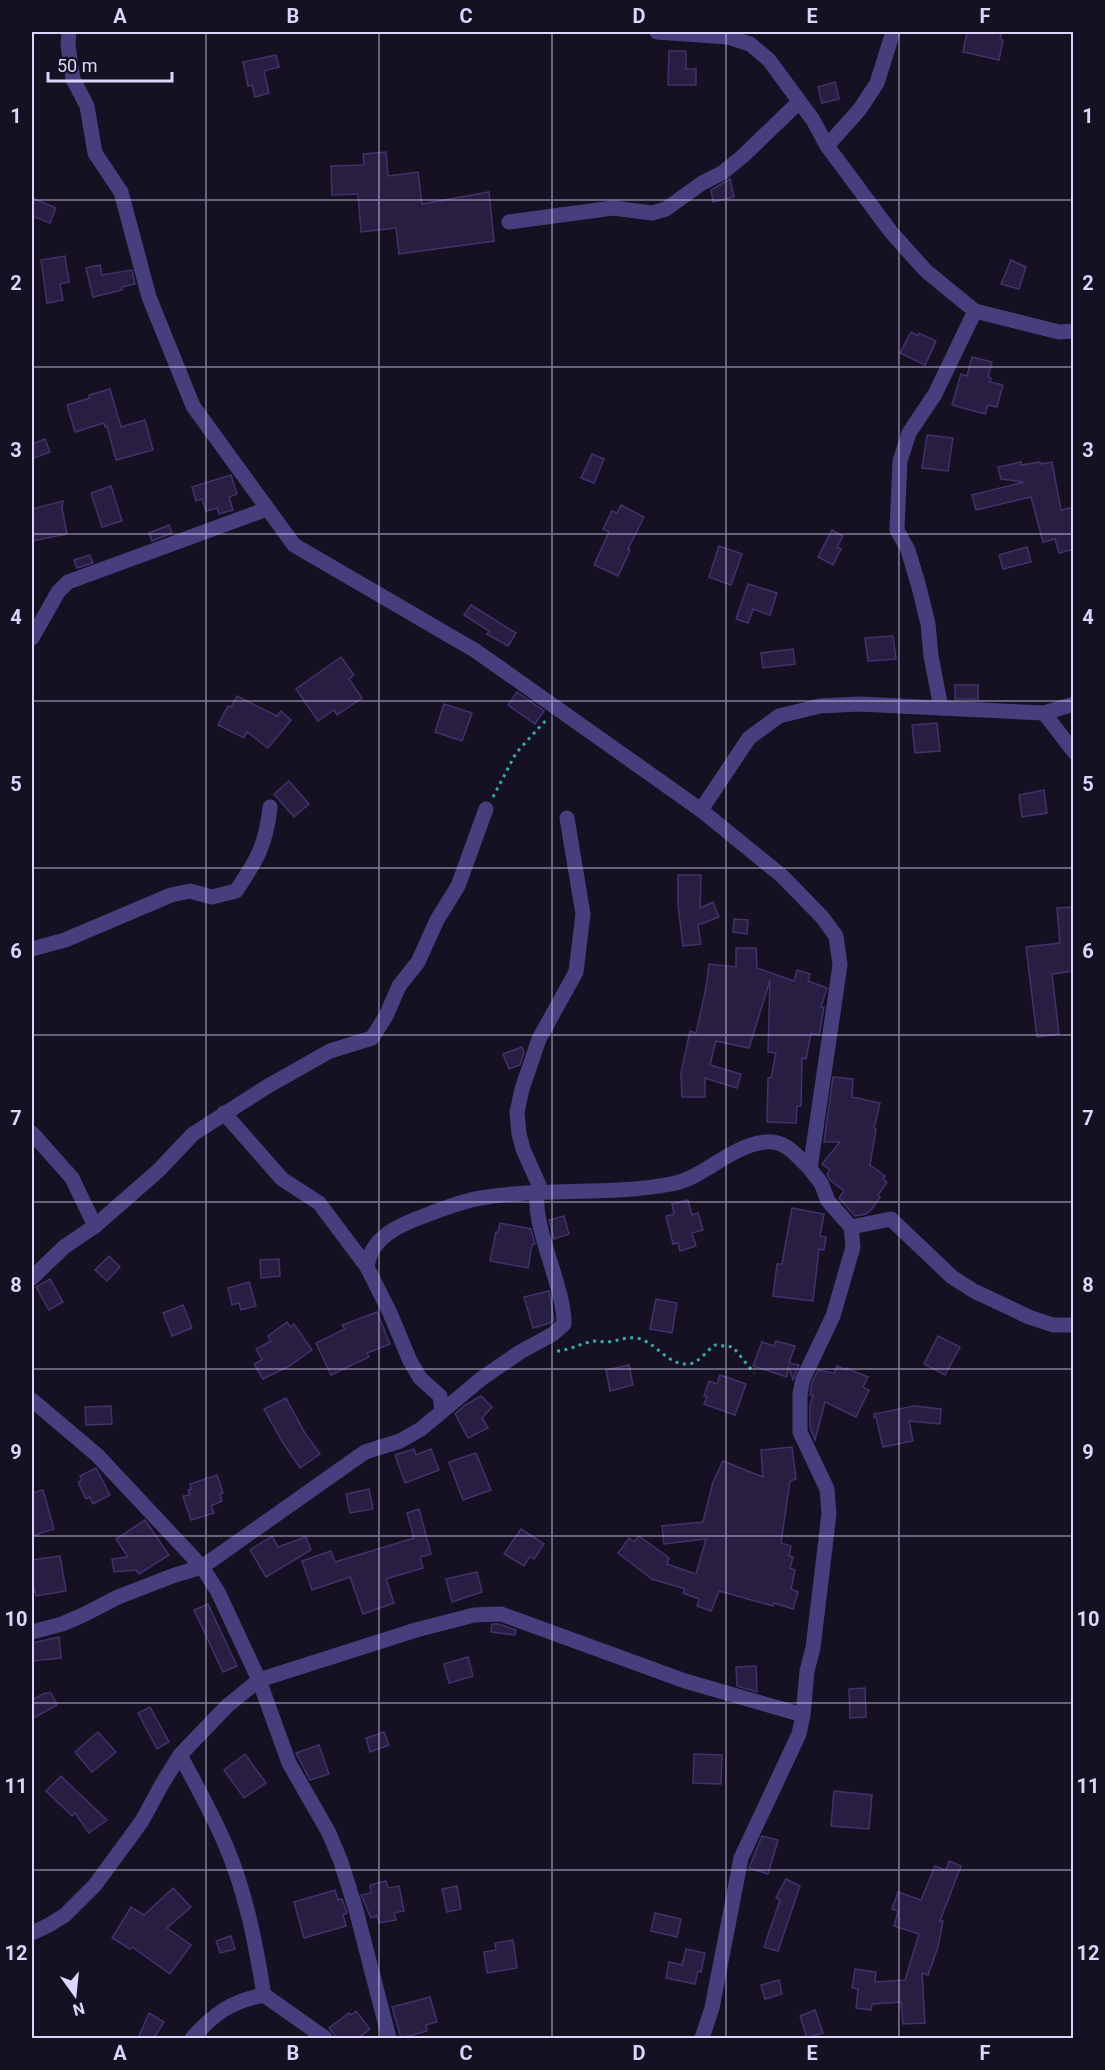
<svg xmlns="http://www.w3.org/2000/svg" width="1105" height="2070" font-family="Roboto,sans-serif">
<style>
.building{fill:#281e42;stroke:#42326b;stroke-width:1.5}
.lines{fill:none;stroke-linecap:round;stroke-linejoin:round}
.path{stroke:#3aa8ab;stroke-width:3;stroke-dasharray:3 4.5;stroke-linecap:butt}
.street{stroke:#473f7d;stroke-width:15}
.grid{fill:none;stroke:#ddd5fb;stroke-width:1.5;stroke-opacity:0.55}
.neatline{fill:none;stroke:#ddd5fb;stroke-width:2}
.grid-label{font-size:20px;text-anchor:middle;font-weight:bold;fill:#ddd5fb}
</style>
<rect width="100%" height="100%" fill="#151022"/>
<g class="building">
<path d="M967 32H1002L1000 39 1003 40 999 60 963 52Z"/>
<path d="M669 51H686V69H696V85H668Z"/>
<path d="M276 55 279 67 264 71 269 93 255 97 252 85 248 86 243 62Z"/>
<path d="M835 82 839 99 822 103 818 87Z"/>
<path d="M386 152 388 176 418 172 422 204 489 192 494 241 399 254 396 228 361 232 358 194 332 195 331 166 364 165 363 154Z"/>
<path d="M730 179 734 197 713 202 711 190Z"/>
<path d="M32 198 56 208 50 223 32 216Z"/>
<path d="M65 256 69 282 60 284 63 300 47 303 41 260Z"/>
<path d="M1011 260 1026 267 1019 289 1001 284Z"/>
<path d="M100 265 102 275 132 270 135 284 122 287V290L93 297 86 268Z"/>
<path d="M911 332 918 336 919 333 936 341 925 365 900 353Z"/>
<path d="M972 357 992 362 988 377 991 378 990 382 1003 385 997 407 988 405 985 414 952 405 961 374 967 376Z"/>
<path d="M110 389 121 427 145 420 153 450 116 460 107 426 105 427 104 423 75 432 67 405 90 398 89 395Z"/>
<path d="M927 435 953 438 948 471 922 468Z"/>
<path d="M45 439 50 452 32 459V444Z"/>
<path d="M592 454 604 459 594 483 581 478Z"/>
<path d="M1021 462V465L1040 462V464L1052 462 1061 510 1074 507V549L1059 553 1055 539 1043 542 1031 497 976 510 972 495 1024 482 1001 479 998 467Z"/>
<path d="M231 475 237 494 229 497 233 510 219 514 217 508 206 511 202 499 196 501 192 487Z"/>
<path d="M111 486 122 521 102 527 91 493Z"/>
<path d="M63 501 62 508 67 534 32 541V509Z"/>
<path d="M621 505 644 517 628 549 630 550 618 576 594 565 609 532 603 529 612 511 617 513Z"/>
<path d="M169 525 172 533 152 541 149 533Z"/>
<path d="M832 530 843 536 837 547 841 549 833 565 818 557Z"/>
<path d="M719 546 742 554 731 585 709 577Z"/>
<path d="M1027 547 1031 562 1003 569 999 555Z"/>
<path d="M90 555 93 563 77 568 74 560Z"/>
<path d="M748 584 777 593 770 615 753 609 748 623 736 619Z"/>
<path d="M471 605 516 633 508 646 487 634 489 631 464 615Z"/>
<path d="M893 636 896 659 868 661 865 638Z"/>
<path d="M793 649 795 664 763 668 761 653Z"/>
<path d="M341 657 354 675 349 679 362 698 337 715 334 710 318 721 296 689Z"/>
<rect x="955" y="685" width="23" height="14"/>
<path d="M517 692 544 711 535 724 508 705Z"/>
<path d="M237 696 277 716 281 711 291 720 268 748 247 732 244 738 218 725 228 706 231 707Z"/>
<path d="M444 704 472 713 462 741 435 732Z"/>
<path d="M937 723 940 751 915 753 912 725Z"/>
<path d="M289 781 309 804 294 817 274 794Z"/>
<path d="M1044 790 1047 813 1022 817 1019 795Z"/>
<path d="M678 875H701L700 908 713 902 719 917 698 925 701 944 683 946 678 905Z"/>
<path d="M1074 907V971L1052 974 1059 1034 1037 1037 1026 947 1060 943 1057 908Z"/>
<path d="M734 919 748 920 747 934 733 932Z"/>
<path d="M736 948H756L757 968 794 981 797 970 810 974 808 981 827 988 821 1007H824L819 1035 811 1033 806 1059 802 1058 801 1106H797L796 1123 767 1122 768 1078H771L776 1053 768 1052 770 980 749 1048 716 1041 710 1065 741 1074 737 1088 705 1078V1097H682L681 1073 690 1031 696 1033 706 988 709 964 736 967Z"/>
<path d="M522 1047 524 1052 520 1065 509 1069 503 1054Z"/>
<path d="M833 1077 853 1079 852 1097 880 1103 874 1128 876 1129 870 1165 885 1176 883 1179 887 1182 878 1195 880 1197 872 1209 866 1214 855 1216 839 1198 844 1191 830 1180 827 1174 830 1170 822 1164 840 1142H824Z"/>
<path d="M688 1200 692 1215 698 1213 703 1230 692 1233 696 1246 680 1251 678 1243 673 1244 666 1216 674 1214 672 1204Z"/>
<path d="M792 1208 824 1214 820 1236 826 1237 824 1250 819 1249 813 1301 773 1296 777 1264H782L783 1258Z"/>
<path d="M564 1216 569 1234 554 1239 549 1220Z"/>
<path d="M500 1223 531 1229 535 1244 532 1245 528 1268 490 1261 496 1232 498 1233Z"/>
<path d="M109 1256 120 1267 107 1281 95 1270Z"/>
<path d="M279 1259 280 1276 261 1278 260 1260Z"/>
<path d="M50 1279 63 1302 49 1310 36 1287Z"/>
<path d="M249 1282 256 1306 241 1310 239 1303 232 1305 228 1288Z"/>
<path d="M549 1291 554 1320 550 1323 533 1328 524 1297Z"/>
<path d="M656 1299 677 1303 672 1333 650 1329Z"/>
<path d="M183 1305 192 1328 172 1336 163 1313Z"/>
<path d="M377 1312 390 1344 367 1353 369 1357 331 1375 316 1343 345 1329 342 1325Z"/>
<path d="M287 1322 290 1327 294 1324 312 1350 289 1366 263 1379 254 1364 262 1360 256 1349 271 1341 268 1336Z"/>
<path d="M938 1336 960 1347 945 1375 924 1364Z"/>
<path d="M776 1341 795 1346 789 1363 799 1365 793 1380 788 1366 787 1377 753 1366 762 1342 774 1346Z"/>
<path d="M629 1365 633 1385 610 1391 606 1370Z"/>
<path d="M837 1366 846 1370V1368L868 1377 863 1387 869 1390 856 1417 825 1402 815 1440 810 1427V1406L813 1395H810L812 1382 818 1370 834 1373Z"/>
<path d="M720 1375 746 1384 735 1415 704 1404 707 1397 704 1396 709 1381 717 1384Z"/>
<path d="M481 1396 492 1407 482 1418 488 1428 468 1438 455 1414 465 1405Z"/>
<path d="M286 1398 305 1433 320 1454 300 1468 283 1443 264 1409Z"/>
<path d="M111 1406 112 1424 86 1425 85 1407Z"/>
<path d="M914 1406 941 1409 940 1424 909 1421 913 1441 883 1447 876 1417H874V1414Z"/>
<path d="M792 1447 796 1479 790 1481 781 1543 791 1546 789 1556 793 1557 790 1568 795 1570 791 1589 798 1592 793 1609 774 1603 773 1606 719 1591 711 1611 697 1606 699 1599 683 1593 685 1589 652 1579 618 1553 629 1538 634 1542 639 1536 669 1558 667 1564 696 1574 706 1539 664 1544 662 1526 703 1522 713 1482 723 1461 763 1477 761 1450Z"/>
<path d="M414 1449 416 1455 431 1449 439 1470 405 1483 395 1455Z"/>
<path d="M476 1453 491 1490 463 1500 449 1462Z"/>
<path d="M96 1468 110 1495 93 1504 90 1497 86 1499 78 1482 82 1480 80 1476Z"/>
<path d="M217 1475 223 1493 220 1494 222 1501 211 1506 214 1513 191 1520 183 1496 190 1495 188 1490 191 1489 190 1484Z"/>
<path d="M369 1489 373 1509 350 1513 346 1494Z"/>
<path d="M43 1490 54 1529 32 1536V1493Z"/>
<path d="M419 1509 431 1554 420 1557 423 1568 386 1579 394 1603 363 1614 350 1577 312 1590 302 1561 331 1551 335 1562 414 1538 407 1513Z"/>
<path d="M145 1520 169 1555 139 1574 136 1570 114 1572 112 1559 128 1557 116 1539Z"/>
<path d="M521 1529 544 1544 534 1559 530 1556 524 1566 504 1554Z"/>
<path d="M272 1536 278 1547 306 1537 311 1550 266 1577 250 1550Z"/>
<path d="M60 1556 66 1591 36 1596 34 1587H32V1560Z"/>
<path d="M477 1572 482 1592 452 1602 446 1579Z"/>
<path d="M208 1604 237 1666 223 1672 194 1610Z"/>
<path d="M492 1624H499L516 1630 515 1635 491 1632Z"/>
<path d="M59 1637 61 1658 32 1661V1643Z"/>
<path d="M468 1657 473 1676 449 1683 444 1664Z"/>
<path d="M756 1666 757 1692 737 1686 736 1667Z"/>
<path d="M865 1688 866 1717 850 1718 849 1689Z"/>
<path d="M45 1693H51L57 1705 32 1719V1700Z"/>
<path d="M150 1707 169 1742 157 1749 138 1713Z"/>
<path d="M98 1732 116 1752 92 1772 75 1752Z"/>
<path d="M384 1732 389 1745 370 1752 366 1738Z"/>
<path d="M319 1745 329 1774 310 1780 296 1753Z"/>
<path d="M245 1754 266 1783 244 1798 224 1770Z"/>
<path d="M694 1754 722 1755 721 1784 693 1783Z"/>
<path d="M61 1776 68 1783 107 1820 89 1833 75 1813 72 1816 46 1791Z"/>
<path d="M834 1791 872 1795 869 1829 831 1826Z"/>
<path d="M762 1836 778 1840 768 1874 749 1868Z"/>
<path d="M949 1861 961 1866 940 1921H943L938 1947 928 1975 922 1973 925 2023 903 2024 901 2002 872 2004 871 2010 856 2008 858 1989 852 1988 855 1969 876 1972 875 1982 905 1980 919 1934 894 1926 898 1911 892 1909 898 1892 921 1900 935 1866 946 1870Z"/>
<path d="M786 1879 800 1886 778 1951 764 1947 780 1900 776 1898Z"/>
<path d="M386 1881 388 1888 399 1886 404 1911 394 1913 396 1920 379 1923 377 1916 371 1918 361 1895 371 1893 370 1885Z"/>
<path d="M457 1886 461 1909 447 1912 442 1889Z"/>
<path d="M173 1888 191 1907 167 1928 191 1945 170 1974 132 1947 130 1949 112 1938 131 1907 144 1915Z"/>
<path d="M335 1890 338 1900 342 1899 347 1913 343 1915 346 1926 304 1938 294 1902Z"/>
<path d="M655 1913 681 1919 677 1937 651 1931Z"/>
<path d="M231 1936 235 1949 220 1953 216 1941Z"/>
<path d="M513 1940 517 1968 487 1973 484 1952 496 1950 495 1943Z"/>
<path d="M686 1949 705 1953 701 1972 698 1971 695 1984 666 1978 669 1962 682 1965Z"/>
<path d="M779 1980 782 1994 765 1999 761 1985Z"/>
<path d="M430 1997 437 2022 426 2025 427 2031 401 2038 392 2007Z"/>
<path d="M815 2010 823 2033 807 2038 800 2016Z"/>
<path d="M356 2011 370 2029 358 2038H337L329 2028 349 2013 351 2015Z"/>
<path d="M149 2013 164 2022 154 2038H138Z"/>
</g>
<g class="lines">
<g class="path">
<path d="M493 797 516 753 547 719"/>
<path d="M557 1351C569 1350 578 1345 589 1342 595 1340 601 1342 607 1342 617 1341 625 1337 635 1338 656 1340 666 1366 689 1364 699 1363 707 1350 715 1345L733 1347 754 1373"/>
</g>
<g class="street">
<path d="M69 32 68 45 73 79 87 106 95 153 121 192 149 297 193 406 294 545 476 651 701 810 782 876 822 917 836 936 840 965 810 1169 821 1183 828 1201 851 1227 853 1247 833 1316 803 1379 800 1394V1432L827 1489 829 1514 813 1648 807 1671 803 1715 799 1734 741 1858 712 2008 702 2038"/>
<path d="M657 32 728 37 750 44 769 60 813 120 827 146 842 166 891 232 926 271 975 311 1059 332 1074 331"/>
<path d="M827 146 860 109 877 83 893 32"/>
<path d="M509 222 613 208 652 213 666 209 702 183 722 173 743 156 799 102"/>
<path d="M32 638 58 592 68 582 267 509"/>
<path d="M941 708 931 656 928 624 919 587 908 550 897 530 900 461 909 433 935 394 975 311"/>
<path d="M1044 713 1074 752"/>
<path d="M701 810 749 738 779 716 820 706 859 704 1044 713 1074 704"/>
<path d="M32 949 65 940 171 895 190 891 212 897 236 891C257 860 266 845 270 807"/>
<path d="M224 1113 282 1179 319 1203 367 1267 390 1313 410 1361 420 1378 440 1396 442 1411"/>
<path d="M32 1133 72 1178 95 1226"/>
<path d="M851 1227 891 1219 952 1277 974 1291 1029 1317 1053 1325H1074"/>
<path d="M367 1267C371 1237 399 1225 424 1216 443 1209 461 1201 481 1198 543 1187 608 1196 671 1184 703 1179 729 1146 765 1142 785 1139 797 1156 810 1169"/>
<path d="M32 1278 64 1247 95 1226 159 1170 193 1134 268 1086 330 1051 372 1038 386 1016 399 986 418 962 437 920 458 886 486 809"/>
<path d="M32 1400 97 1455 202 1567 218 1592 259 1680 289 1763 329 1833 341 1862 356 1910 389 2038"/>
<path d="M32 1632 62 1624 83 1615 118 1597 175 1575 202 1567 365 1452 400 1441 421 1429 481 1379 520 1352 553 1334 564 1324C565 1286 527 1218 539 1185L523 1149 519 1134 517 1112 522 1089 539 1039 576 972 583 914 567 818"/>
<path d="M180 1755C196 1785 213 1815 226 1846 246 1893 256 1945 264 1995"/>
<path d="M32 1933 49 1925 65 1915 95 1885 142 1821 162 1784 180 1755 227 1706 259 1680 416 1630 474 1615 501 1614 685 1681 803 1715"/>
<path d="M192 2038C214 2014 231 2001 264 1995L325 2038"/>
</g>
</g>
<path class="grid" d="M206 32V2038M379 32V2038M552 32V2038M726 32V2038M899 32V2038M32 200H1074M32 367H1074M32 534H1074M32 701H1074M32 868H1074M32 1035H1074M32 1202H1074M32 1369H1074M32 1536H1074M32 1703H1074M32 1870H1074"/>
<rect width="1105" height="2070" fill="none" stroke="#151022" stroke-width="66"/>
<g transform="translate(75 1995) rotate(165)" stroke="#151022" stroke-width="4.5" paint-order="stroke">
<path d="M0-4.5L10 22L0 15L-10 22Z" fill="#ddd5fb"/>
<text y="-9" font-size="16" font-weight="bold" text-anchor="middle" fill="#ddd5fb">N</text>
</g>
<path d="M48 72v9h124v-9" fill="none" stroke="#ddd5fb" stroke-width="3"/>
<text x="57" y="72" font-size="18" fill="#ddd5fb" stroke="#151022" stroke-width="4.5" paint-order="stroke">50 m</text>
<rect x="33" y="33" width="1039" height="2004" class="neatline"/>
<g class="grid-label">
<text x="120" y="23">A</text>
<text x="293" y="23">B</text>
<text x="466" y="23">C</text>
<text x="639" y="23">D</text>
<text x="812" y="23">E</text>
<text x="985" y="23">F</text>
<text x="16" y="123">1</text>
<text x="1088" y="123">1</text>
<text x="16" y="290">2</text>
<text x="1088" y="290">2</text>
<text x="16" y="457">3</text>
<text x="1088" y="457">3</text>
<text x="16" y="624">4</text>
<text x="1088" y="624">4</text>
<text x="16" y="791">5</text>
<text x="1088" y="791">5</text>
<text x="16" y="958">6</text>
<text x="1088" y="958">6</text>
<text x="16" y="1125">7</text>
<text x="1088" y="1125">7</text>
<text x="16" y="1292">8</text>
<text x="1088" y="1292">8</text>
<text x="16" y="1459">9</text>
<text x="1088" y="1459">9</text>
<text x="16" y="1626">10</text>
<text x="1088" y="1626">10</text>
<text x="16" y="1793">11</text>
<text x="1088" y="1793">11</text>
<text x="16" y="1960">12</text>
<text x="1088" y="1960">12</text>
<text x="120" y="2060">A</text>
<text x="293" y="2060">B</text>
<text x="466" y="2060">C</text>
<text x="639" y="2060">D</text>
<text x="812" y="2060">E</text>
<text x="985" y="2060">F</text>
</g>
</svg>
